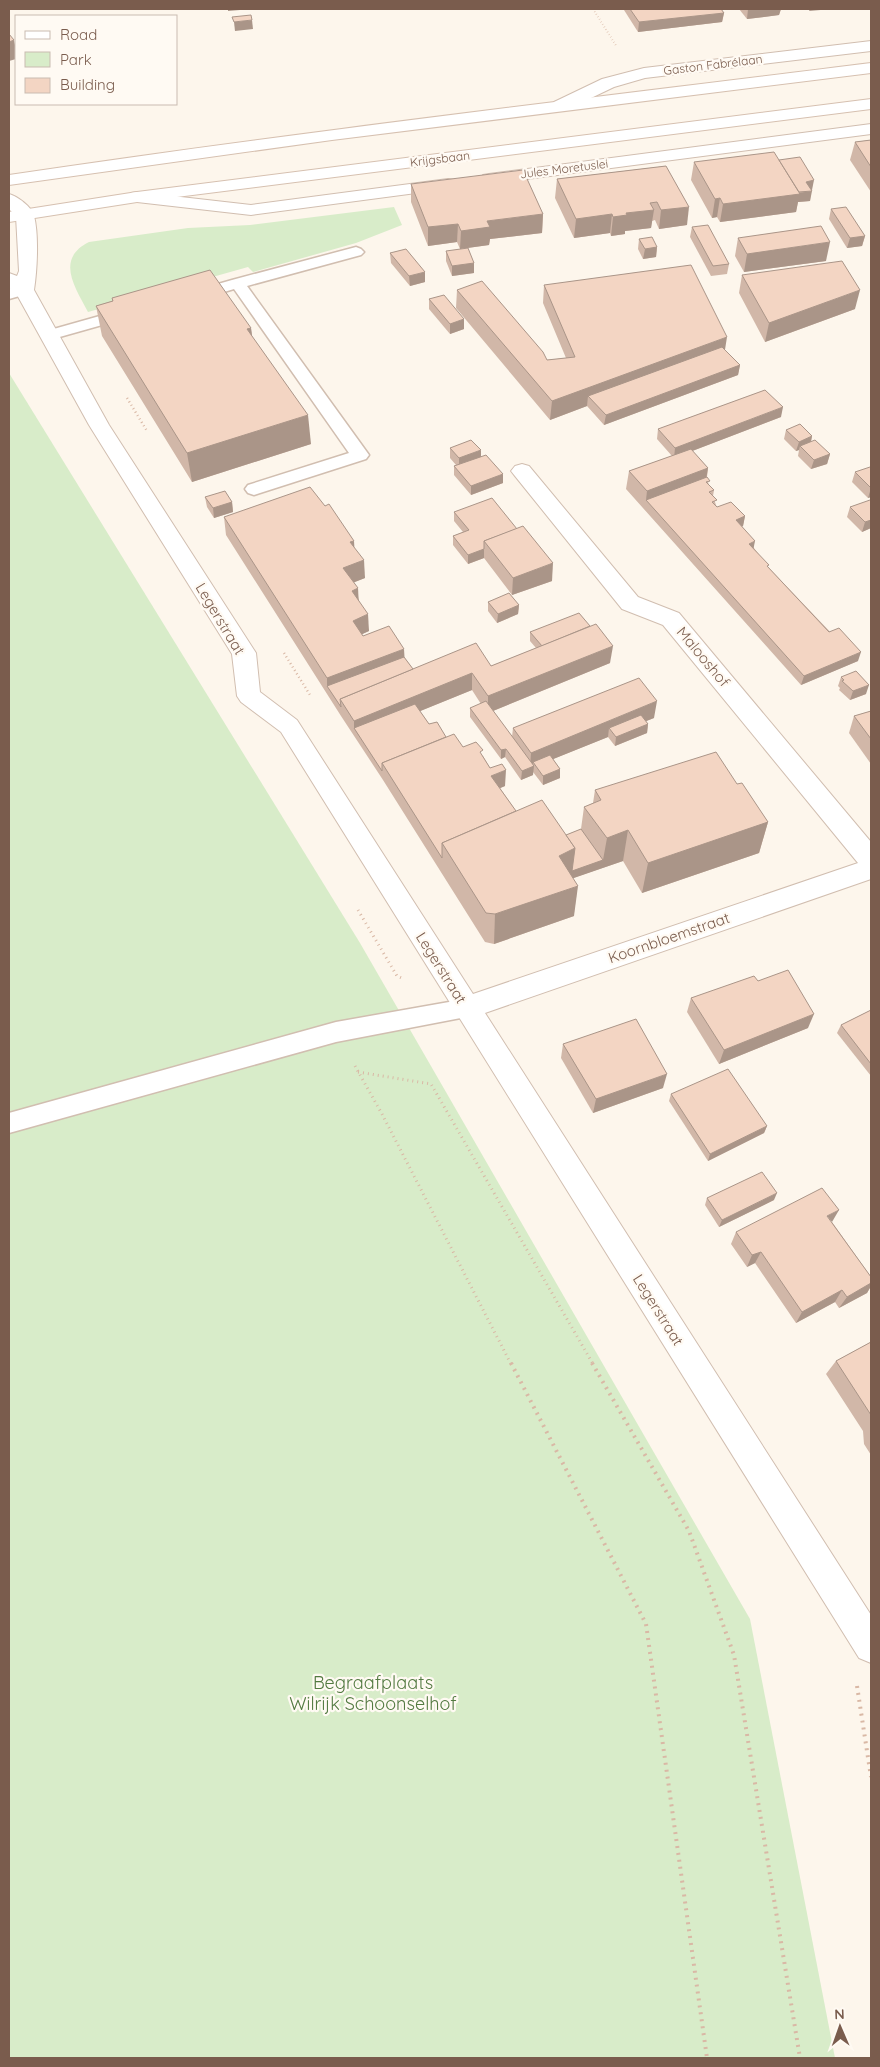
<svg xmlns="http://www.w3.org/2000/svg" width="880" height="2067" font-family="Quicksand,sans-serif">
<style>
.green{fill:#d8ecc9}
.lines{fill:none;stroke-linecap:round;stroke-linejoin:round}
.service-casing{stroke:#d1beb0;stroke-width:3}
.minor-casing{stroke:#d1beb0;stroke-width:2}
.secondary-casing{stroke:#d6c0b0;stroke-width:2}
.path-far3{stroke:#d9b8a5;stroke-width:2;stroke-dasharray:0.5 2.5;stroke-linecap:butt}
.path-far2{stroke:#d9b8a5;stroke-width:2.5;stroke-dasharray:1 3;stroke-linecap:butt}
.path-far1{stroke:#d9b8a5;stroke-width:3;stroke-dasharray:1 4;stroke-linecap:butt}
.path{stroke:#d9b8a5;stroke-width:4;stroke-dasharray:2 5;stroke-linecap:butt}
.service{fill:#fff;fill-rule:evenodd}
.minor{fill:#fff;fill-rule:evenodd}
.secondary{fill:#fff;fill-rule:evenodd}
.wall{fill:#d1b7a8}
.shaded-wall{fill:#aa9588}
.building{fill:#f3d5c3;stroke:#aa9588}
.labels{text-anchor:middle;stroke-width:4.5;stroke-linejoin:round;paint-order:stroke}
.far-street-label{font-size:12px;fill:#7a5c4d;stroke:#fffaf3}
.street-label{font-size:15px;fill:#7a5c4d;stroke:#fffaf3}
.near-park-label{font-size:18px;fill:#537a41;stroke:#fffaf3}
</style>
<rect width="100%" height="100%" fill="#fdf6ec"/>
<g class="green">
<path d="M394 207 402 225 356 243 253 272 248 267 88 312C75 287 55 259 89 242L188 228 250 225Z"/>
<path d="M9 373 360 943 750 1619 835 2058H9Z"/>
</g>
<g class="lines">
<g class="service-casing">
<g id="service">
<path d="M356 247 361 249 364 252 361 255 247 286 369 455 366 459 260 493 254 495 248 493 245 489 248 485 349 453 234 289 224 292 218 290 216 287 218 284 232 280Z"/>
<path d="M24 285 30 287 32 290 30 293 9 299V289Z"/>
<path d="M128 308 134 310 136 313 134 316 49 340 43 338 41 335 43 332Z"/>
<path d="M466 999 474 1001 477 1008 474 1015 466 1017 336 1042 9 1133V1113L336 1022Z"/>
</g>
</g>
<g class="minor-casing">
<g id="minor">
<path d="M871 41V51L645 78 614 87 566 110H554L551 106 554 102 602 79 644 68Z"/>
<path d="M871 124V134L489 184 483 183 480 179 483 175 489 174Z"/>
<path d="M448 179 454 180 457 184 454 188 251 215 137 202 131 201 128 197 131 193 137 192 251 205Z"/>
<path d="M9 194C17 196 32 207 34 216 39 235 37 271 34 290L109 425 256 653 260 692 297 720 473 994 858 863 663 625 622 609 515 476 511 471 515 466 522 464 529 466 638 597 679 613 871 842V879L485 1013 871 1615V1663L859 1658 281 732 241 702 237 696 232 654 89 425 16 293 9 288V273L17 276 19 271 16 216 9 209Z"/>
</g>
</g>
<g class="secondary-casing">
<g id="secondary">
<path d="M871 63V73L332 140 9 185V175C296 132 583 99 871 63Z"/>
<path d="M871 99V109L137 202 9 222V212L137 192Z"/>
</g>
</g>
<path class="path-far3" d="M593 9 617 47"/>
<g class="path-far2">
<path d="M127 398 147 431"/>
<path d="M284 653 310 695"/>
</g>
<g class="path-far1">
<path d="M358 910 397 976 404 979"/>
<path d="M355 1066 382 1114 511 1364"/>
<path d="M358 1072 431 1084 593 1364"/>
</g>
<g class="path">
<path d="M511 1363 646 1624 707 2058"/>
<path d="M592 1363 689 1531 734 1655 800 2058"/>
<path d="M857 1686 871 1777"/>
</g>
<use href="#service" class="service"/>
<use href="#minor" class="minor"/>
<use href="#secondary" class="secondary"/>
</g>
<g class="wall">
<path d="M624 9H721L724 13 722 22 638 32 624 10Z"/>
<path d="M739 9H781L779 15 747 19Z"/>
<path d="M871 140V192L850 160 855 142Z"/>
<path d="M779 160 812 190H811L810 201 798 202 796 212 720 222 717 217 712 218 691 180 694 162Z"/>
<path d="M666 166 687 225 659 229 655 220 652 221 651 228 625 231V234L611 236 610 233 574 238 555 198 557 179Z"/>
<path d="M411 184 543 214 542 233 490 239 489 245 460 249 457 242 428 246 411 202Z"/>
<path d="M831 209 865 236 862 246 847 248 829 219Z"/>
<path d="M692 227 729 264 727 274 711 276 690 237Z"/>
<path d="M738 238 826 261 744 272 735 256Z"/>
<path d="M639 239 657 247 656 257 643 259 638 249Z"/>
<path d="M446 251 474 263V273L452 276 446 261Z"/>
<path d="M390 253 425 282 410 286 391 263Z"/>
<path d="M742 275 855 309 765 342 739 293Z"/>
<path d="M544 285 725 351 740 365 738 375 604 425 587 406 550 420 456 308 457 290 547 360 566 358 543 303Z"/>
<path d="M112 298 251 328 252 337 311 444 192 482 102 336 96 306 112 301Z"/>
<path d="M429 299 464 329 450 334 429 309Z"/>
<path d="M781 417 692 451 708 468 707 477 709 486 714 490 713 496 716 505 717 507 745 516 743 526H742L754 548 768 567 858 661 801 685 626 489 629 471 672 456 657 439 658 429Z"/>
<path d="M786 430 812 436 811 442 830 454 827 464 811 469 798 456 799 450 796 451 784 439Z"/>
<path d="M450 448 481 456 503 483 471 495 454 475V466L456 465 450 458Z"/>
<path d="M871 468V497L868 498 852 482 855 472Z"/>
<path d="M205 497 232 502 233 512 214 518 207 507Z"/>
<path d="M871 501V528L862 532 847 517 850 507Z"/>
<path d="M454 512 552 581 512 595 484 558 468 564 453 545V536L463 532 454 521Z"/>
<path d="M224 517 355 549 365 578 354 582 359 601 369 631 362 634 363 636 404 657 413 669 491 666 536 648 530 641V632L610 663 493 711 512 737 513 728 654 718 646 721 648 724 647 733 615 746 608 737 553 759 560 769V778L543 785 533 772V775L521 780 505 757 501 759 470 717V708L481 704 472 690 420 711 429 724 446 737 463 747 483 756 490 768 505 786 500 788 516 811 566 835 581 829 584 807 593 803 595 790 737 784 768 822 759 853 642 893 623 861 573 878 574 916 494 944 485 942 383 780 341 716 226 535Z"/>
<path d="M488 602 519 605 518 614 497 623 488 611Z"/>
<path d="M841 677 866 694 850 700 839 690 840 688 838 686Z"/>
<path d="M871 711V764L849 733 854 716Z"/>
<path d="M758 981 808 1028 719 1064 687 1012 691 998Z"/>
<path d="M871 1010V1076L837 1033 841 1025Z"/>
<path d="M563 1044 663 1088 593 1113 561 1058Z"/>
<path d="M671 1094 767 1126 764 1133 708 1161 669 1101Z"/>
<path d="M707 1198 774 1200 719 1227 705 1205Z"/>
<path d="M832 1222 871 1277V1286L867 1293 839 1308 835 1302 796 1323 755 1263 747 1267 731 1244 736 1232Z"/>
<path d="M871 1342V1455L864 1444 863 1431 826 1374 836 1361Z"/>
</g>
<g class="shaded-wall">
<path d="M228 9H240V10L228 11Z"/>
<path d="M748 9H781L779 15 747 19Z"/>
<path d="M810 9H832L809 11Z"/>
<path d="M724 13 722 22 638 32 639 22Z"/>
<path d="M252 20 253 29 235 31 234 22Z"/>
<path d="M14 40 16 50V59L9 61V42Z"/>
<path d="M814 180 812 190 804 191 806 182Z"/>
<path d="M812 191 810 201 798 202 796 212 720 222 723 204Z"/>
<path d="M720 198 717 217 712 218 715 199Z"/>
<path d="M689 207 687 225 659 229 661 210Z"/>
<path d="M654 210 651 228 625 231V234L611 236 613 217 626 213Z"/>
<path d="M543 214 542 233 490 239 489 245 460 249 461 231 487 221Z"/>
<path d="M612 214 610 233 574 238 576 219Z"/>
<path d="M458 224 457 242 428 246V227Z"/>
<path d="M865 236 862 246 847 248 850 238Z"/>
<path d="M830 242 826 261 744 272 747 254Z"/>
<path d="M657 247 656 257 643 259 645 249Z"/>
<path d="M474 263V273L452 276V266Z"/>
<path d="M425 272V282L410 286 409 276Z"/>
<path d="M860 290 855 309 765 342 769 323Z"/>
<path d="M464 319V329L450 334V324Z"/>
<path d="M251 328 255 358 247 329Z"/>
<path d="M727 337 724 356 588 396 587 406 550 420 552 401Z"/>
<path d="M740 365 738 375 604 425 606 415Z"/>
<path d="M783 407 781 417 674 458 675 448Z"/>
<path d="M308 415 311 444 192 482 187 453Z"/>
<path d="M812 436 810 446H800L799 450 796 451 799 442Z"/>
<path d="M481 450V460L459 468V458Z"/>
<path d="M830 454 827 464 811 469 814 460Z"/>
<path d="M708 468 705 486 646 500 647 491Z"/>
<path d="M503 474V483L471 495V486Z"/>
<path d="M871 488V497L868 498Z"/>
<path d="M232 502 233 512 214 518 213 508Z"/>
<path d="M745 516 743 526 734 530 736 520Z"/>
<path d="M871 520V528L862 532 865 522Z"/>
<path d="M354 541 355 558 350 542Z"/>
<path d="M755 541 753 551 749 544Z"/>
<path d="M484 549V558L468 564V555Z"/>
<path d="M364 560 365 578 345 586 343 568Z"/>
<path d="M553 563 552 581 512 595 513 578Z"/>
<path d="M358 588 359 606 352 591Z"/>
<path d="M519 605 518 614 497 623 498 614Z"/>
<path d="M368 614 369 631 354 638 353 621Z"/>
<path d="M613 646 610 663 488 713V696Z"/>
<path d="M404 649 405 666 327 686V678Z"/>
<path d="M861 652 858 661 801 685 804 676Z"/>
<path d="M472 673V690L359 736 354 728V721Z"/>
<path d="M869 685 866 694 850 700 853 691Z"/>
<path d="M657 701 654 718 614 734 609 728 608 737 536 766 533 762V766H534L533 775 521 780 522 771 530 768 531 753Z"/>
<path d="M648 724 647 733 615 746 616 737Z"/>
<path d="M506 749 505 757 501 759V750Z"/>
<path d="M560 769V778L543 785V776Z"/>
<path d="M506 770 505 786 491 792V776Z"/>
<path d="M768 822 759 853 642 893 648 863Z"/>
<path d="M628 830 623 861 571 879 559 856 575 848 603 860 607 838Z"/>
<path d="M578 886 574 916 494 944 495 914Z"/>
<path d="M814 1014 808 1028 719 1064 724 1050Z"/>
<path d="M667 1074 663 1088 593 1113 596 1099Z"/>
<path d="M767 1126 764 1133 708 1161 710 1154Z"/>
<path d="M777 1193 774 1200 719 1227 722 1220Z"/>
<path d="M839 1210 832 1222 827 1216Z"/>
<path d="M761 1252 755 1263 747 1267 752 1255Z"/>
<path d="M871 1283V1286L867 1293 839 1308 847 1297Z"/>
<path d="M842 1290 835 1302 796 1323 802 1312Z"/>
</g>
<g class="building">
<path d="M630 9H721L724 13 639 22Z"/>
<path d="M251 15 252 20 234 22 232 17Z"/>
<path d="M9 34 14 40 9 42Z"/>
<path d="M871 140V167L855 142Z"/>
<path d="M774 152 800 194 723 204 720 198 715 199 694 162Z"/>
<path d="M800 157 814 180 806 182 812 191 799 192 779 160Z"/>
<path d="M666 166 689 207 661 210 657 202 650 203 654 210 626 213 627 215 613 217 612 214 576 219 557 179Z"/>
<path d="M523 170 543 214 487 221 490 227 461 231 458 224 428 227 411 184Z"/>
<path d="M846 207 865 236 850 238 831 209Z"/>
<path d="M708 225 729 264 713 266 692 227Z"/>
<path d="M821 226 830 242 747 254 738 238Z"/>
<path d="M652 237 657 247 645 249 639 239Z"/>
<path d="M468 248 474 263 452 266 446 251Z"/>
<path d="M406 249 425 272 409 276 390 253Z"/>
<path d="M842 261 860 290 769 323 742 275Z"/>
<path d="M691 265 727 337 552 401 457 290 482 281 543 352 547 360 575 357 544 285Z"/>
<path d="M210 270 251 328 247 329 308 415 187 453 96 306 113 301 112 298Z"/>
<path d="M444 295 464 319 450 324 429 299Z"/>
<path d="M722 347 740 365 606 415 588 396Z"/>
<path d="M765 390 783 407 675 448 658 429Z"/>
<path d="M800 424 812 436 799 442 786 430Z"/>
<path d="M471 440 481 450 459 458 450 448Z"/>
<path d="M815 440 830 454 814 460 800 446Z"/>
<path d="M691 449 708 468 647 491 629 471Z"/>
<path d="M486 455 503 474 471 486 454 466Z"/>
<path d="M870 467 871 468V488L855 472Z"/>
<path d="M707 477 710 481 706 482 714 490 709 492 717 500 712 502 717 507 731 502 745 516 736 520 755 541 749 544 769 565 767 566 829 632 839 628 861 652 804 676 646 500Z"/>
<path d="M310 487 325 506 329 504 354 541 350 542 364 560 343 568 358 588 352 591 368 614 353 621 363 636 389 626 404 649 327 678 224 517Z"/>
<path d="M225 491 232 502 213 508 205 497Z"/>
<path d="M492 498 517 529 484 541V549L468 555 453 536 469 530 454 512Z"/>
<path d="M870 500 871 501V520L865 522 850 507Z"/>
<path d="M523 526 553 563 513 578 484 541Z"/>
<path d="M509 593 519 605 498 614 488 602Z"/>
<path d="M579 613 590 626 542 646 530 632Z"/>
<path d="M596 624 613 646 488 696 472 673 354 721 340 699 476 643 491 666Z"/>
<path d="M404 657 413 669 340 699 341 707 327 686Z"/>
<path d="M856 671 869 685 853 691 842 681 844 680 841 677Z"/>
<path d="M639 678 657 701 531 753 513 728Z"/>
<path d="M486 701 534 766 522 771 506 749 501 750 470 708Z"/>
<path d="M415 704 429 724 437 722 446 737 382 763V771L354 728Z"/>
<path d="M871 711V739L854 716Z"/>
<path d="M641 715 648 724 616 737 609 728Z"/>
<path d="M454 734 463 747 476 742 483 750 480 752 490 768 502 764 506 770 491 776 516 811 442 843V858L382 763Z"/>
<path d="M716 752 737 784 742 783 768 822 648 863 628 830 607 838 584 807 601 800 595 790Z"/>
<path d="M550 755 560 769 543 776 533 762Z"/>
<path d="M542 800 575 848 559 856 578 886 495 914 486 913 442 843Z"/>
<path d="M581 829 603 860 572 871 575 848 566 835Z"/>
<path d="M788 970 814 1014 724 1050 691 998 754 976 758 981Z"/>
<path d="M871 1010V1064L841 1025Z"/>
<path d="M636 1019 667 1074 596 1099 563 1044Z"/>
<path d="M728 1069 767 1126 710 1154 671 1094Z"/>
<path d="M762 1172 777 1193 722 1220 707 1198Z"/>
<path d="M822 1188 839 1210 827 1216 871 1277V1283L847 1297 842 1290 802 1312 761 1252 752 1255 736 1232Z"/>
<path d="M871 1342V1415L836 1361Z"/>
</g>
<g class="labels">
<g class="far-street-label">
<text transform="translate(713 65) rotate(-7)" y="4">Gaston Fabrélaan</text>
<text transform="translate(440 159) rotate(-7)" y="4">Krijgsbaan</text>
<text transform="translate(564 169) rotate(-7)" y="4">Jules Moretuslei</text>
</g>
<g class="street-label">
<text transform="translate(220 619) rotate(59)" y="5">Legerstraat</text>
<text transform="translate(703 657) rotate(50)" y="5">Malooshof</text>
<text transform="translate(669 938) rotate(-19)" y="5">Koornbloemstraat</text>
<text transform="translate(441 968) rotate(58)" y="5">Legerstraat</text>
<text transform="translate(658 1310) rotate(58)" y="5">Legerstraat</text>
</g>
<g class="near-park-label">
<text x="373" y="1689">Begraafplaats<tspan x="373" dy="21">Wilrijk Schoonselhof</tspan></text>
</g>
</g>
<rect width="880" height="2067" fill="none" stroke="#7a5c4d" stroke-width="20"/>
<rect x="15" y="15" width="162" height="90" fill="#fffaf3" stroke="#cabbb1"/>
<rect x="25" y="31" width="25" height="8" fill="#ffffff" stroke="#cabbb1"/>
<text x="60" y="40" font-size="15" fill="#7a5c4d">Road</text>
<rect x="25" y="52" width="25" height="15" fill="#d8ecc9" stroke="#cabbb1"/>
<text x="60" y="65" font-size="15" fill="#7a5c4d">Park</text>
<rect x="25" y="78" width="25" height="15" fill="#f3d5c3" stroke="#cabbb1"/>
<text x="60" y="90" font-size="15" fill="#7a5c4d">Building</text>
<g transform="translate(840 2027) rotate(358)" stroke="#fffaf3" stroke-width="4" paint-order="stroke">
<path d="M0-4L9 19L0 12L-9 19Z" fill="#7a5c4d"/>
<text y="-8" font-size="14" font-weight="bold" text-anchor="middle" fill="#7a5c4d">N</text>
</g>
</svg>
